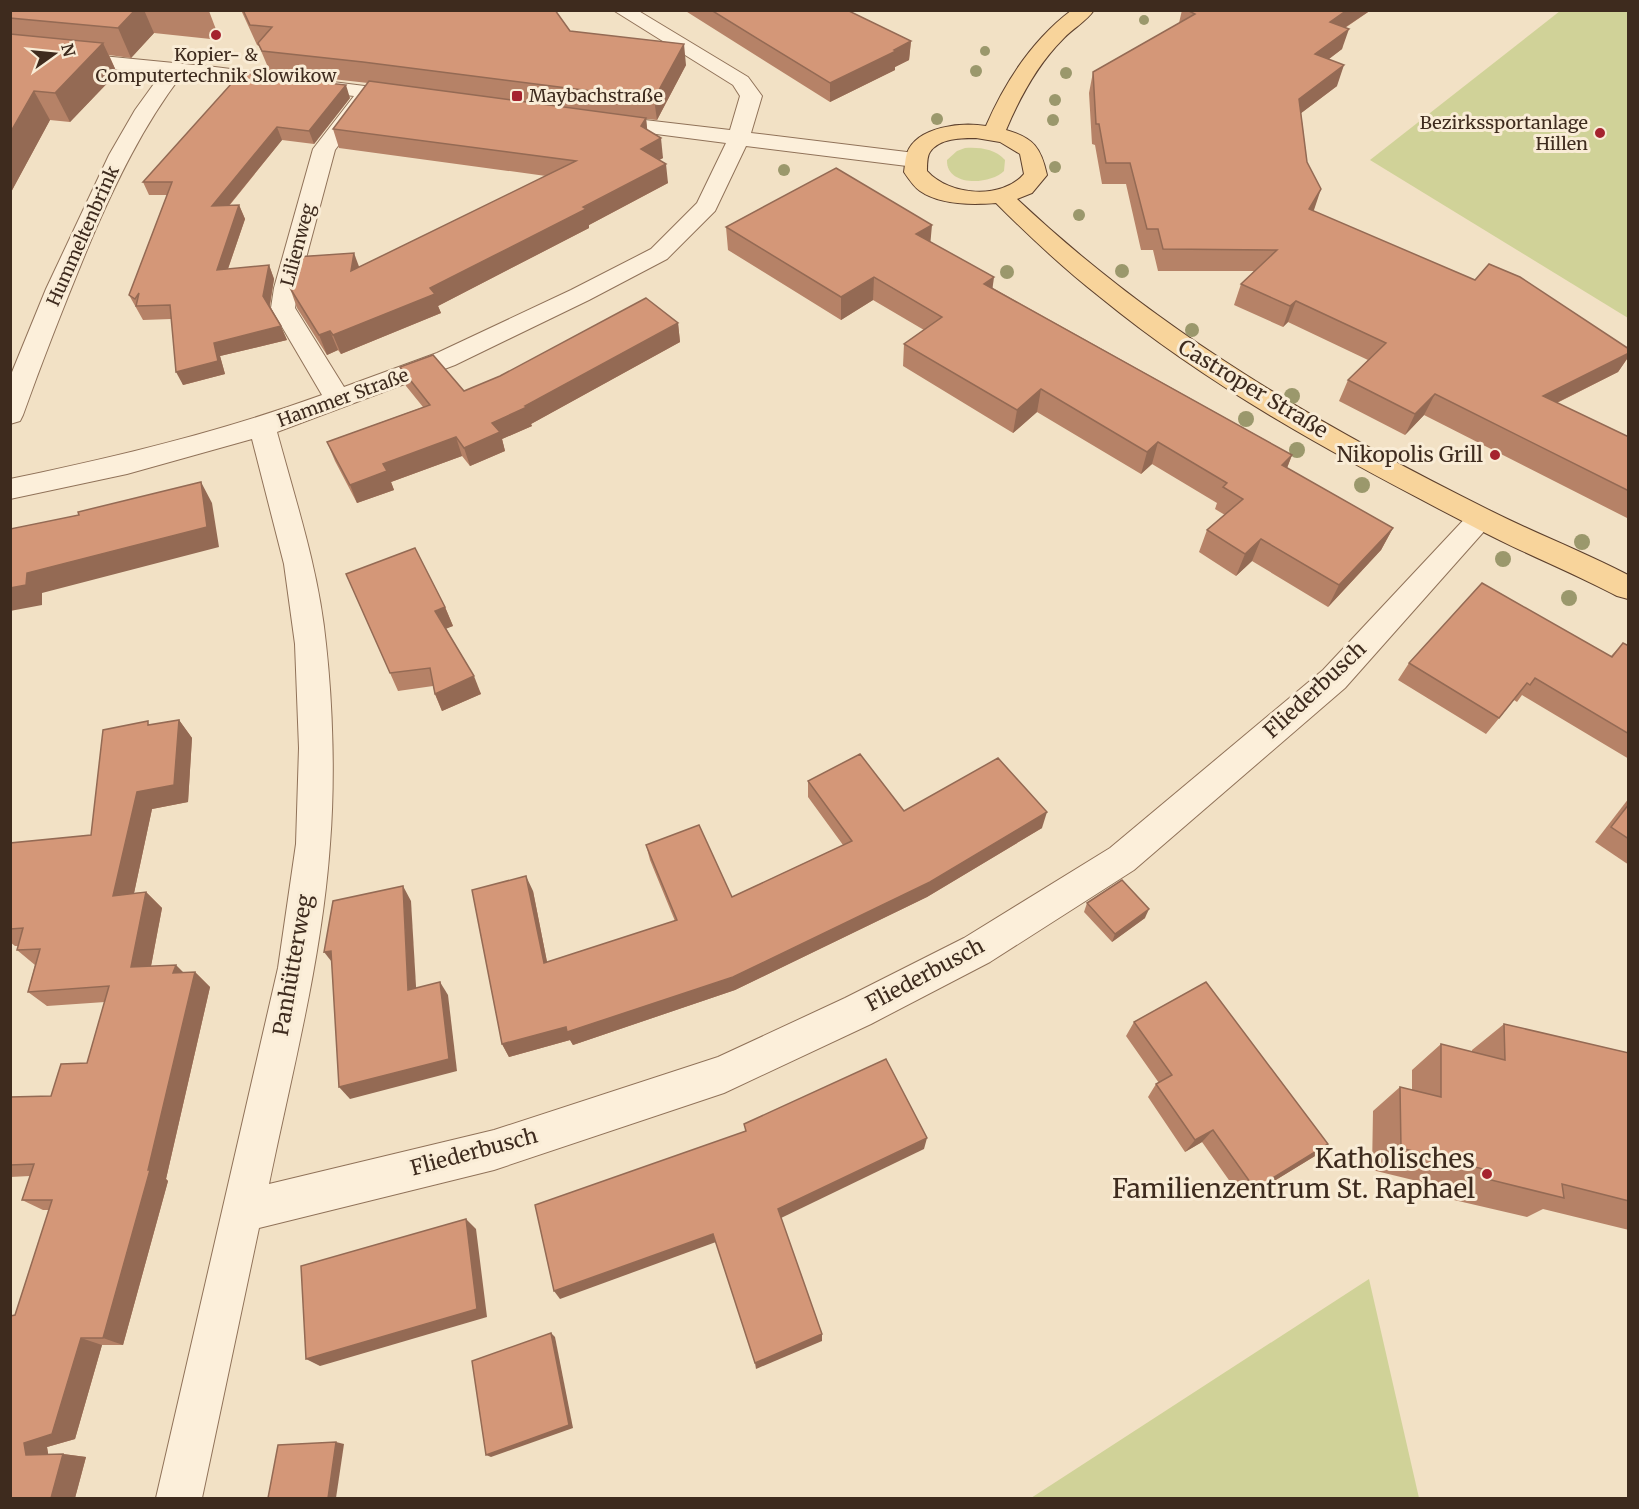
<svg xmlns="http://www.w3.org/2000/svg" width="1639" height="1509" font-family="Merriweather,serif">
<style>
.green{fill:#d0d298}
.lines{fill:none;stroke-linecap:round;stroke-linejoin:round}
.minor-casing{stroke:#907259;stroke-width:2}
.major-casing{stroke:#5d402d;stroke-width:2}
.minor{fill:#fcefda;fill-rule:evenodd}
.major{fill:#f8d49b;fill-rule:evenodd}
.tree{fill:#9b986c}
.wall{fill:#b68267}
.shaded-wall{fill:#946a54}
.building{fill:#d49778;stroke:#946a54;stroke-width:1.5}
.poi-dot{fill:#a5232e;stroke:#f9ecd6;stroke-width:2}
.labels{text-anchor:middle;stroke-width:6;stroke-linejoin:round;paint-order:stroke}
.far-poi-label{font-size:18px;fill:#3e2b1e;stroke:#f9ecd6}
.far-street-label{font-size:18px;fill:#3e2b1e;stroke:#f9ecd6}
.street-label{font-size:21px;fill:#3e2b1e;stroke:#f9ecd6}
.poi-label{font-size:21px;fill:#3e2b1e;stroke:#f9ecd6;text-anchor:end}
.near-poi-label{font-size:26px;fill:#3e2b1e;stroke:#f9ecd6;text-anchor:end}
</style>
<rect width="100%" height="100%" fill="#f2e1c5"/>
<g class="green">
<path d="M1560 11 1626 10 1628 13V318L1370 160Z"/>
<path d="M965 148C980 147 995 149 1005 160L1004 171C990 185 946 187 947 160L957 151Z"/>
<path d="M1369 1279 1419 1498H1031Z"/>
</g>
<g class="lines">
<g class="minor-casing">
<path id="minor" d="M613 10H637L748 77 762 96 751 133 915 153 923 155 926 160 923 165 915 167 746 146 715 211 667 259 589 300 455 365 277 432C296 502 319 571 326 644 333 707 335 781 330 844 322 959 292 1072 269 1184L494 1130 718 1057 845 998 964 938 1110 848 1323 670 1471 512 1481 509 1491 512 1495 519 1345 688 1134 870 990 962 871 1024 724 1093 494 1170 259 1228 202 1498H156L278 968 296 844 299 748 295 644 284 564 252 439 127 474 10 499V479C116 457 220 432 322 395L271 308 274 288 313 149 354 96 181 76C143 126 116 182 91 240 67 298 44 356 23 415L20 421 10 424V377L46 289 109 155 135 110 161 74 10 59V47L215 67 412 92 416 96 412 100 405 102 371 98 369 104 335 150 298 288 295 308 344 387 437 353 571 290 651 249 697 203 726 143 602 127 594 126 591 121 594 116 602 115 730 130 740 96 733 85Z"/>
</g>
<g class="major-casing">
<path id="major" d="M1072 10H1094C1087 21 1072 29 1063 39 1037 65 1020 97 1006 130 1034 138 1041 148 1047 175L1032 193 1017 199C1158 332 1320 426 1493 512 1537 534 1584 552 1628 575V599L1617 596C1569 571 1518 551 1470 525 1342 459 1212 389 1100 297 1063 268 1029 236 996 203 972 205 940 205 920 191 914 187 908 178 904 172 905 166 905 159 907 153 917 126 962 122 986 126 1005 82 1033 39 1072 10ZM976 138 1000 142 1020 154 1024 174C1002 200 949 196 927 171 927 165 927 156 930 152 939 138 962 138 976 138Z"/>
</g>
<use href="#minor" class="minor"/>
<use href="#major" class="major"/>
</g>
<g class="tree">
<circle cx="1144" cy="20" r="5"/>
<circle cx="985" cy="51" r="5"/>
<circle cx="976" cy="71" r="6"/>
<circle cx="1066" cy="73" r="6"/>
<circle cx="1055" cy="100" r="6"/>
<circle cx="937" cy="119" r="6"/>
<circle cx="1053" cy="120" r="6"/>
<circle cx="1055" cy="167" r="6"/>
<circle cx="784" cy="170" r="6"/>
<circle cx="1079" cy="215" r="6"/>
<circle cx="1122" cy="271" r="7"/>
<circle cx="1007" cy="272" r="7"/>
<circle cx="1192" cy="330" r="7"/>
<circle cx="1292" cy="396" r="8"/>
<circle cx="1246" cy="419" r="8"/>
<circle cx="1297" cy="450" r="8"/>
<circle cx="1362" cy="485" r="8"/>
<circle cx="1582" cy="542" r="8"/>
<circle cx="1503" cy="559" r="8"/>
<circle cx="1569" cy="598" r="8"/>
</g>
<g class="wall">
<path d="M10 10 209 11 220 40 154 33 131 58 109 55 117 73 70 122 50 120 10 194Z"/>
<path d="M241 10H555L570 31 686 65 657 120 646 119 647 130 663 158 659 160 668 183 589 225V228L438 306 441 313 341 354 338 350 327 355 297 308 290 288 359 267 546 176 339 148 333 129 368 83 270 72 259 46 257 45Z"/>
<path d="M684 10H847L911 41 909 60 895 67V70L830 102Z"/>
<path d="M1182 10H1371L1345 28 1342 49 1329 59 1337 86 1301 113 1313 211 1629 349V356L1618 372 1557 403 1629 437V519L1424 415 1405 435 1339 401 1348 380 1368 360 1288 322 1283 327 1234 305 1241 284 1254 271H1158L1153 250H1141L1126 184H1102L1095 145 1092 144 1089 93 1093 72 1179 23Z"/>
<path d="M350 98 314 144 282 140 229 206 239 205 245 219 228 269 269 265 274 279 270 306 287 340 220 356 225 374 183 385 171 319 143 320 129 295 167 195H149L143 182Z"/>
<path d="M726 227 931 242 993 288 1292 455 1287 468 1393 528 1381 550 1328 607 1252 561 1236 576 1199 552 1207 530 1225 515 1215 509 1217 503 1152 464 1141 474 1037 412 1013 433 903 366 904 344 924 330 873 300 841 320 728 250Z"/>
<path d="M678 323 680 342 531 424 532 426 502 439 505 451 470 466 462 456 391 482 394 490 357 503 335 461 327 442 423 407 406 386 400 367 464 391Z"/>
<path d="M445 607 453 626 446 628 481 694 442 711 435 694 433 686 398 691 390 673Z"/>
<path d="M1623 643 1629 646V759L1522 695 1517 702 1514 700 1486 734 1398 680 1409 663 1611 656Z"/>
<path d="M179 720 192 738 188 802 152 809 134 893 146 892 162 908 151 966 184 973 195 972 210 987 166 1179 168 1181 123 1345H102L75 1439 47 1447 48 1454H63L86 1457 75 1498H10L15 1315 49 1210H43L22 1200 30 1176 10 1177V1097L51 1096 87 1063 105 1002 47 1006 28 992 35 965 17 950 18 946H15L10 942V843L91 835 151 725Z"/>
<path d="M808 781 904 811 1042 828 927 897 735 990 573 1045 570 1040 509 1057 502 1044 533 891 547 962 675 921 650 860 646 845 732 897 843 845 808 797Z"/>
<path d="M1629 798V865L1595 842Z"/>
<path d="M1087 903 1145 918 1112 942 1084 912Z"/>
<path d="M1134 1022 1315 1156 1243 1200 1202 1142 1185 1152 1148 1097 1156 1084 1159 1083 1126 1036Z"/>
<path d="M1504 1024 1629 1053V1230L1543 1209 1527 1217 1454 1200V1190L1372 1170 1373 1111 1400 1087 1412 1090V1070L1441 1044 1472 1052V1050Z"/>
</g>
<g class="shaded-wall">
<path d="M135 10H144L154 33 131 58 118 28Z"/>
<path d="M1347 10H1371L1323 42 1330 22Z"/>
<path d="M1349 29 1342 49 1309 74 1315 54Z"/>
<path d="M911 41 909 60 895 67V70L830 102V83Z"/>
<path d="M103 43 117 73 70 122 55 93Z"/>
<path d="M684 44 686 65 657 120 654 99Z"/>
<path d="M1344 65 1337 86 1292 120 1299 99Z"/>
<path d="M346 85 350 98 314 144 309 131Z"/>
<path d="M34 91 50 120 10 194V133Z"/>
<path d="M646 118 648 137 641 126Z"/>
<path d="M277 127 282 140 217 220 212 206Z"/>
<path d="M661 138 663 158 643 168 641 149Z"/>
<path d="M666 164 668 183 589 225V228L438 306 441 313 341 354 333 335 430 288Z"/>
<path d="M1321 189 1314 210 1302 230 1309 209Z"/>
<path d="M239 205 245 219 223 283 217 270Z"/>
<path d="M932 225 930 247 916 234Z"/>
<path d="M354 253 361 272 351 271Z"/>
<path d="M269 265 274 279 269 309 263 296Z"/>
<path d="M874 277 873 300 841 320V297Z"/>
<path d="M994 277 991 300 984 284Z"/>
<path d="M1296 301 1288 322 1283 327 1290 306Z"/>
<path d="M678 323 680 342 531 424 532 426 502 439 505 451 470 466 464 448 492 423Z"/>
<path d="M281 326 287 340 220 356 225 374 183 385 176 372 214 343Z"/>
<path d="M330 331 338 350 327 355 319 335Z"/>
<path d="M1629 353V356L1618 372 1530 416 1543 396Z"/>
<path d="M1041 389 1037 412 1013 433 1017 410Z"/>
<path d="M1435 394 1424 415 1405 435 1415 414Z"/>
<path d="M456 437 462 456 391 482 394 490 357 503 350 485 383 464Z"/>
<path d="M1158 442 1152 464 1141 474 1147 452Z"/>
<path d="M1292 455 1283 478 1282 465Z"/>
<path d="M201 482 212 503 219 547 42 593V605L10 611V588L27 573Z"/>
<path d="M1393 528 1381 550 1328 607 1339 585Z"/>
<path d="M1261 539 1252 561 1236 576 1245 554Z"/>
<path d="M445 607 453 626 443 630 435 611Z"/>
<path d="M474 676 481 694 442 711 435 694Z"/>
<path d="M179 720 192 738 188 802 152 809 130 912 113 896 137 792Z"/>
<path d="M1047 812 1042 828 927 897 735 990 573 1045 570 1040 509 1057 502 1044 566 1027Z"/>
<path d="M526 876 533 891 550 977 544 963Z"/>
<path d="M403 886 411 901 417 1003 408 990Z"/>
<path d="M146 892 162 908 148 982 131 967Z"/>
<path d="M1149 909 1145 918 1112 942 1115 934Z"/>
<path d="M331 951 335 966 324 952Z"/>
<path d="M176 965 191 980 173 973Z"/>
<path d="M195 972 210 987 166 1179 168 1181 123 1345 103 1338 148 1170Z"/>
<path d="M440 982 448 995 457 1071 350 1099 339 1087Z"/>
<path d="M1213 1130 1202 1142 1185 1152 1195 1140Z"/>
<path d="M927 1138 924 1149 779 1219 778 1209Z"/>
<path d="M1328 1144 1315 1156 1243 1200 1255 1189Z"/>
<path d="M466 1219 476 1229 487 1317 320 1366 306 1359Z"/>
<path d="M713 1234 716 1242 560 1299 554 1291Z"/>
<path d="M551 1333 555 1337 573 1428 491 1457 486 1455Z"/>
<path d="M822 1334V1341L756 1369 755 1363Z"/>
<path d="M81 1338 102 1345 75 1439 47 1447 49 1459 26 1455 24 1443Z"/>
<path d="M336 1442 344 1444 336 1498H328Z"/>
<path d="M63 1454 86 1457 75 1498H51Z"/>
</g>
<g class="building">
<path d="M10 10H135L118 28 10 18Z"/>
<path d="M243 10H555L570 31 684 44 654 99 363 62 262 51 258 43 272 27 250 25Z"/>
<path d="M711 10H847L911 41 894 50 896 51 830 83Z"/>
<path d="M1187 10H1347L1330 22 1349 29 1315 54 1344 65 1299 99 1307 162 1321 189 1309 209 1475 280 1489 264 1520 277 1629 349V353L1543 396 1629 437V491L1435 394 1415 414 1348 380 1386 343 1296 301 1290 306 1241 284 1277 250 1163 249 1158 229H1147L1130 163H1106L1099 124H1096L1093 72 1195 14Z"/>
<path d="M10 34 103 43 55 93 34 91 10 133Z"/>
<path d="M241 73 346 85 309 131 277 127 212 206 239 205 217 270 269 265 263 296 281 326 214 343 218 361 176 372 170 305 136 306 139 293 135 299 129 295 172 182H143Z"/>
<path d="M369 81 646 118 641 126 661 138 641 149 666 164 583 207 586 209 430 288 435 294 333 335 330 331 319 335 290 288 296 257 354 253 351 271 576 161 333 129Z"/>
<path d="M836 168 932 225 916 234 994 277 984 284 1292 455 1282 465 1393 528 1339 585 1261 539 1245 554 1207 530 1243 499 1223 487 1227 483 1158 442 1147 452 1041 389 1017 410 904 344 942 317 874 277 841 297 726 227Z"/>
<path d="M646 298 678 323 525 406 527 407 492 423 500 432 464 448 456 437 383 464 387 471 350 485 327 442 430 405 400 367 433 355 464 391 500 376Z"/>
<path d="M201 482 207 527 27 573 26 585 10 588V529L79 515 78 512Z"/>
<path d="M415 548 445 607 435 611 474 676 435 694 430 668 390 673 346 574Z"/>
<path d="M1482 583 1612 657 1623 643 1629 646V734L1535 678 1530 685 1527 683 1499 718 1409 663Z"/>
<path d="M179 720 174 785 137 792 113 896 146 892 131 967 176 965 173 973 195 972 148 1170H150L103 1338H81L52 1434 24 1443 26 1455 63 1454 51 1498H10V1316L15 1315 52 1200H22L34 1164 10 1165V1097L51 1096 61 1064 87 1063 109 986 28 992 40 949 17 950 23 928 10 929V843L91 835 103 730 148 721V725Z"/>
<path d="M860 754 904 811 998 758 1047 812 930 882 733 977 567 1032 566 1027 502 1044 472 890 526 876 544 963 677 920 646 845 699 825 732 897 852 841 808 781Z"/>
<path d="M1629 804V839L1611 827Z"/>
<path d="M1122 880 1149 909 1115 934 1087 903Z"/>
<path d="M403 886 408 990 440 982 449 1059 339 1087 331 951 324 952 333 901Z"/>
<path d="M1206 982 1328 1144 1255 1189 1213 1130 1195 1140 1156 1084 1172 1075 1134 1022Z"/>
<path d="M1504 1024 1629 1053V1201L1562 1184 1564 1198 1487 1179V1170L1401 1148 1400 1087 1441 1097V1044L1505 1060Z"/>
<path d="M886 1059 927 1138 778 1209 822 1334 755 1363 713 1234 554 1291 535 1205 746 1131 744 1124Z"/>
<path d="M466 1219 477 1309 306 1359 301 1266Z"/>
<path d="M551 1333 569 1425 486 1455 472 1361Z"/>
<path d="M336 1442 328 1498H268L278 1445Z"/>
</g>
<g class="poi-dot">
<circle cx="216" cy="35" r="6"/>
<rect x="511" y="90" width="12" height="12" rx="3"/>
<circle cx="1600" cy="133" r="6"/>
<circle cx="1495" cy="455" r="6"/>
<circle cx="1487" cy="1174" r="6"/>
</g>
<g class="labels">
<g class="far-poi-label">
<text x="216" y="61">Kopier- &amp;<tspan x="216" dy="21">Computertechnik Slowikow</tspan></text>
<text x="529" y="102" text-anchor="start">Maybachstraße</text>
<text x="1588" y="129" text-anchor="end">Bezirkssportanlage<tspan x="1588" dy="21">Hillen</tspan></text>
</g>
<g class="far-street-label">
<text transform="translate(83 236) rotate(-66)" y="6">Hummeltenbrink</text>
<text transform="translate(298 245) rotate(-75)" y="6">Lilienweg</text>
<text transform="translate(343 398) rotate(-20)" y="6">Hammer Straße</text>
</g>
<g class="street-label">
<text transform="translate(1253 389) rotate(31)" y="7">Castroper Straße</text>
<text transform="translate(1315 690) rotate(-43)" y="7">Fliederbusch</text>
<text transform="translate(293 965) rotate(-80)" y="7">Panhütterweg</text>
<text transform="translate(925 975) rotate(-28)" y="7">Fliederbusch</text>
<text transform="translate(474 1152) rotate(-15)" y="7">Fliederbusch</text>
</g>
<g class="poi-label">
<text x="1483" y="462">Nikopolis Grill</text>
</g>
<g class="near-poi-label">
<text x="1475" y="1168">Katholisches<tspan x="1475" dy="30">Familienzentrum St. Raphael</tspan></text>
</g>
</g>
<rect width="1639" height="1509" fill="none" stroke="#3e2b1e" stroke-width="24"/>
<g transform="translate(54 54) rotate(75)" stroke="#f9ecd6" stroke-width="4.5" paint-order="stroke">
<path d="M0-4.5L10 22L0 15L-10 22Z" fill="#3e2b1e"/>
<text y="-9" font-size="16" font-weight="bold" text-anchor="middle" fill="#3e2b1e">N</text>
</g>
</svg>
